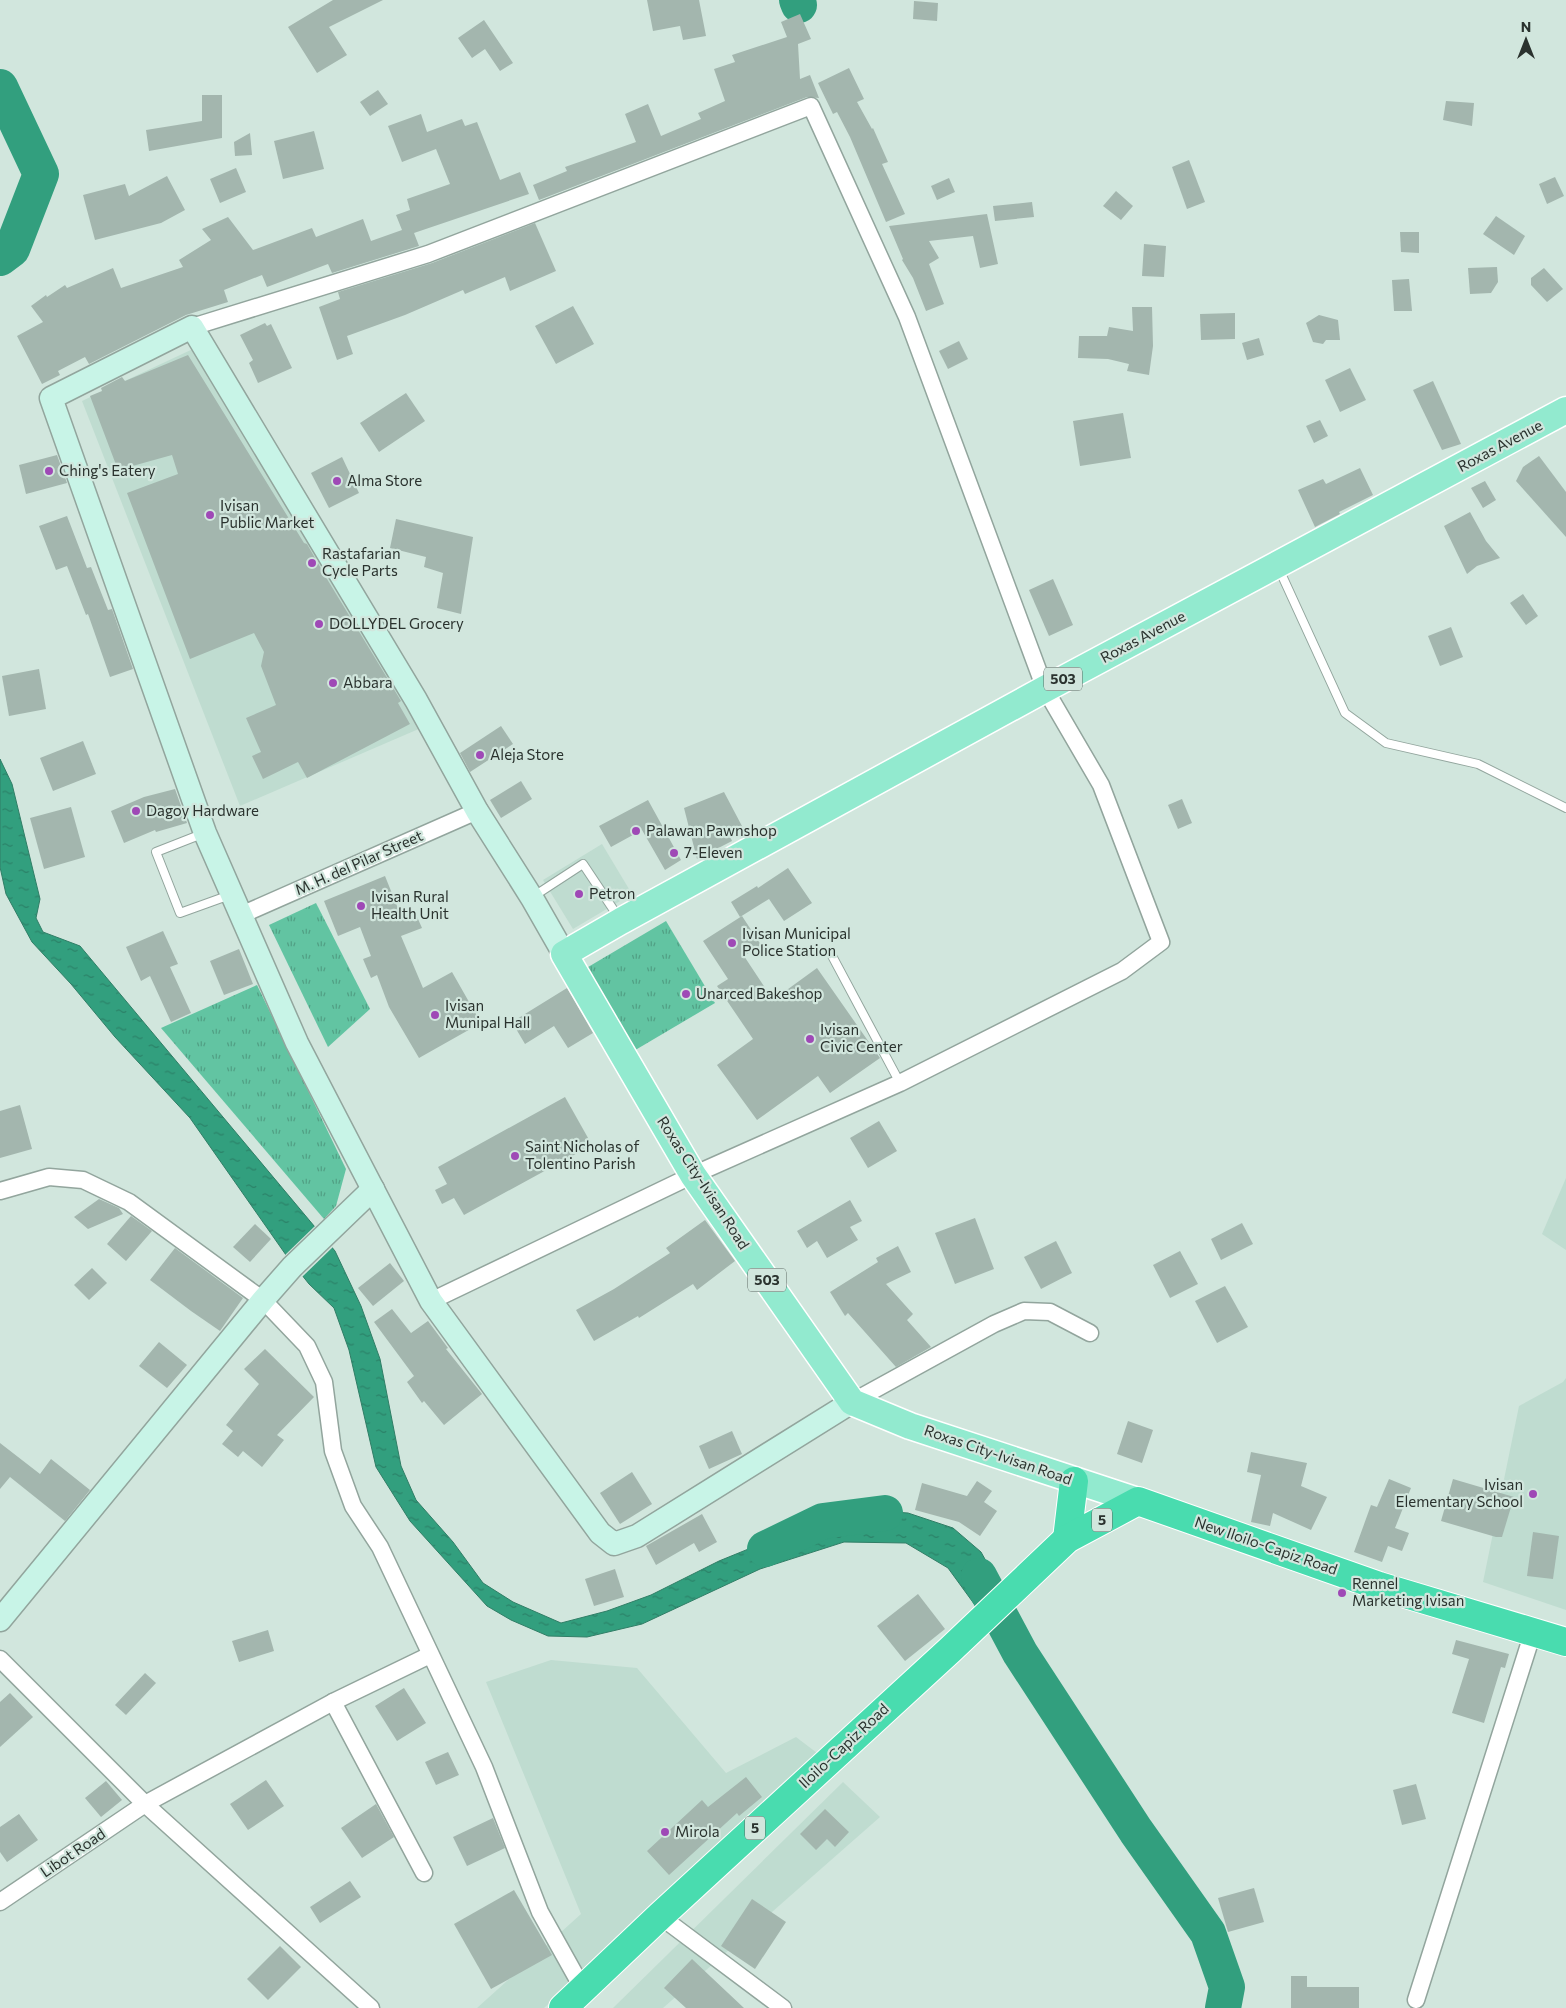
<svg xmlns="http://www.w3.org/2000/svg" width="1566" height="2008" font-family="Commissioner,sans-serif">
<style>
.built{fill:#bfdcd0}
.grass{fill:url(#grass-tufts)}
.water{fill:url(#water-ripples);stroke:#307e66}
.pier{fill:#d1e6dd}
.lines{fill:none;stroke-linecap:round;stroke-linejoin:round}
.river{stroke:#329f7e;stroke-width:36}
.building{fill:#a3b6ae}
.lane-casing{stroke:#92a59d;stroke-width:10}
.street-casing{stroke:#92a59d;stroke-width:19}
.secondary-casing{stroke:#92a59d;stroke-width:25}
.primary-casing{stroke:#fff;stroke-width:29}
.highway-casing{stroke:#fff;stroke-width:30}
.lane{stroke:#fff;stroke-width:8}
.street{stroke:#fff;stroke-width:16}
.secondary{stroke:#c8f4e7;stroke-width:22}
.primary{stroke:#92eacf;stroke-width:26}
.highway{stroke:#49dcaf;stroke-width:28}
.poi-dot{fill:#9f49b6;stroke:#d1e6dd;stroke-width:2}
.labels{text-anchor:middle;stroke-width:4.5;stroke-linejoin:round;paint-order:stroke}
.shield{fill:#d1e6dd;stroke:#5c6862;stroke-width:1}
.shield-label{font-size:14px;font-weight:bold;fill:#2a322e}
.street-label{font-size:15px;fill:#2a322e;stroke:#d1e6dd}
.poi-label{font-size:15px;fill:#2a322e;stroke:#d1e6dd;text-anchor:start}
</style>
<defs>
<pattern id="grass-tufts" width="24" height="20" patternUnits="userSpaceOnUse" patternTransform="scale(1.25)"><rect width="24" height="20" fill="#62c4a2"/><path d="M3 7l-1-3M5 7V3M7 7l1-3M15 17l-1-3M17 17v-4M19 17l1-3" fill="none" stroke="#51a084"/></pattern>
<pattern id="water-ripples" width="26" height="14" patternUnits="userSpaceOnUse" patternTransform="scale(1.25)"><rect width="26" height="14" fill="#329f7e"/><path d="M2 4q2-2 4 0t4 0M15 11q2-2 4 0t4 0" fill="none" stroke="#2b8268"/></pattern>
</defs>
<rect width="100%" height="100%" fill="#d1e6dd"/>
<g class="built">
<path d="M195 348 421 728 240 806 82 401Z"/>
<path d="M602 844 632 894 573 929 543 880Z"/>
<path d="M1566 1178V1250L1542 1234Z"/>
<path d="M1566 1378V1610L1483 1582 1519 1406 1563 1382Z"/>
<path d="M551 1660 637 1668 726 1773 796 1737 821 1756 544 2008H477L581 1914 486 1682Z"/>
<path d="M843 1782 880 1817 663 2008H613Z"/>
</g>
<g class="grass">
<path d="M316 903 370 1009 328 1047 269 925Z"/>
<path d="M666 921 715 1003 632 1052 583 970Z"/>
<path d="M257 985 346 1169 336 1206 324 1219 161 1028Z"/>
</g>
<path class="water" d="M0 759 12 784 40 899 36 918 43 932 80 946 335 1251 361 1306 380 1359 401 1466 416 1500 453 1542 483 1583 513 1602 561 1623 607 1611 651 1595 719 1561 773 1539 866 1510 908 1513 953 1528 981 1552 1002 1590 980 1612 948 1568 906 1543 844 1542 760 1569 642 1624 587 1637 548 1636 511 1620 487 1606 410 1521 376 1467 349 1350 334 1308 309 1284 286 1255 190 1118 115 1037 71 984 32 942 6 894 0 867Z"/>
<path class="pier" d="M317 1224 334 1246 302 1277 284 1256Z"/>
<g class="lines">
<g class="river">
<path d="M797 0 799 5"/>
<path d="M0 87 41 174 12 249 0 258"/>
<path d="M765 1549 823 1521 885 1513"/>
<path d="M979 1576 1020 1653 1136 1831 1208 1933 1227 1987 1223 2008"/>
</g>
</g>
<g class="building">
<path d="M333 0H383L329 27 347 55 317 73 288 27Z"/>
<path d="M647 0H699L706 36 683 40 680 26 653 31Z"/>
<path d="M914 1 938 3 937 21 913 19Z"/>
<path d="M800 14 811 39 798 44 800 79 810 75 819 98 807 97 539 200 533 185 567 171 565 167 636 142 625 114 648 104 661 136 701 119 698 113 725 101 714 69 735 62 732 55 787 37 781 22Z"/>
<path d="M484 20 513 63 500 71 485 49 472 58 458 38Z"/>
<path d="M849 68 864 99 857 102 872 129 873 128 888 162 882 164 905 214 886 222 850 137 837 112 833 114 818 83Z"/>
<path d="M378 90 388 104 370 116 360 102Z"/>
<path d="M202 95H222V138L149 151 146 130 202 121Z"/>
<path d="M1446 101 1474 103 1472 126 1443 120Z"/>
<path d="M421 114 427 132 462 119 465 126 477 122 500 180 520 172 529 194 414 233 419 246 332 273 328 264 267 287 262 275 224 290 228 302 186 315 89 364 85 357 58 371 60 375 42 384 17 336 43 322 31 306 46 295 47 297 65 285 67 288 113 268 121 288 183 267 179 260 211 240 202 229 228 217 253 250 312 228 316 237 363 219 371 241 402 230 396 215 410 210 407 199 450 184 436 149 402 162 388 126Z"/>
<path d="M314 131 324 169 283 179 274 141Z"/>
<path d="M250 133 252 155 235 156 234 142Z"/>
<path d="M1189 160 1205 202 1187 209 1172 167Z"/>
<path d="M236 168 246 192 220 203 210 179Z"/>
<path d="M167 176 185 210 161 223 95 240 83 195 125 184 129 196Z"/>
<path d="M1555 177 1564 196 1547 204 1539 184Z"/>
<path d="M949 178 955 192 937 200 931 186Z"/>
<path d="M1116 191 1133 206 1121 220 1103 206Z"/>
<path d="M1032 202 1034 217 995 221 993 206Z"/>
<path d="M987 214 998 264 980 268 973 236 929 241 939 258 929 264 944 304 926 311 913 278 902 260 903 259 889 226Z"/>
<path d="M1496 216 1525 236 1514 255 1483 234Z"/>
<path d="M535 223 556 271 510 291 505 277 465 294 463 290 405 315 347 336 353 354 337 360 319 307 340 299 338 292 432 263Z"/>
<path d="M1400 232H1419V253L1401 252Z"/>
<path d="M1144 244 1166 246 1164 277 1142 276Z"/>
<path d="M1497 267 1498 282 1491 293 1470 294 1468 268Z"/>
<path d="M1544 268 1563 289 1547 302 1531 285V278Z"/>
<path d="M1409 279 1412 311H1394L1392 280Z"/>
<path d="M573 306 594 344 556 364 535 326Z"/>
<path d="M1132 307H1152L1153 346 1149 375 1127 371 1129 364 1108 359 1078 358 1079 336H1107L1109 327 1133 331Z"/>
<path d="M1235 313V339L1201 340 1200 314Z"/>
<path d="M1319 315 1338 320 1340 340H1326L1323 344 1313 342 1306 323Z"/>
<path d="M265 323 267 326 271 324 292 368 258 383 249 363 253 360 240 335Z"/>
<path d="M1259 338 1264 355 1247 360 1242 343Z"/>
<path d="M959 341 968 359 948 369 939 351Z"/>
<path d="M188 355 304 543 307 544 327 579 386 676 401 701 398 703 410 724 307 778 298 762 263 779 252 756 261 752 246 718 276 705 261 666 264 652 254 633 190 659 127 493 178 474 172 455 118 470 90 396 102 391 101 388 122 377 125 381Z"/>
<path d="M1350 368 1366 400 1340 412 1325 380Z"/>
<path d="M1433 381 1461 444 1442 450 1413 390Z"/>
<path d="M406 393 425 421 379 452 360 423Z"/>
<path d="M1123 413 1131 458 1080 466 1073 421Z"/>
<path d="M1320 420 1328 436 1314 443 1306 426Z"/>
<path d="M57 455 67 483 26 494 19 465Z"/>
<path d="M1539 456 1566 492V537L1516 481 1523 467Z"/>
<path d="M342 457 359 493 329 508 311 473Z"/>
<path d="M1360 468 1373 495 1339 512 1340 514 1315 527 1298 490 1323 479 1326 484Z"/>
<path d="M1485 481 1496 500 1483 508 1471 488Z"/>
<path d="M1470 512 1486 541 1500 558 1477 566 1467 574 1444 526Z"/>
<path d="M67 516 87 568 91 567 108 610 112 609 133 669 110 677 88 614 86 615 67 566 56 570 39 526Z"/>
<path d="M396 519 473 537 461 614 437 608 443 573 424 567 426 557 390 548Z"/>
<path d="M1053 579 1073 625 1049 636 1029 590Z"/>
<path d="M1523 594 1538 616 1526 625 1510 603Z"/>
<path d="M1451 627 1463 657 1440 666 1428 636Z"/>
<path d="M39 669 46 709 9 716 2 676Z"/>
<path d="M501 726 513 744 470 772 460 753Z"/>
<path d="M83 741 96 774 53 791 40 758Z"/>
<path d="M521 781 532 799 501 818 490 800Z"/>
<path d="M175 789 187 823 156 832 155 830 124 843 111 811 144 797Z"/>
<path d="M724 792 743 828 729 834 732 841 697 859 684 808Z"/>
<path d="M1182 799 1192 823 1178 829 1168 805Z"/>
<path d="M648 800 681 860 665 870 642 830 611 847 599 826Z"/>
<path d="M71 807 85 857 44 869 30 818Z"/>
<path d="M788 868 812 903 784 921 769 899 740 917 731 902 757 886 758 888Z"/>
<path d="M385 876 401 916 414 910 422 928 401 936 423 988 452 972 481 1023 419 1058 389 1007 377 975 371 978 363 959 371 956 360 927 338 936 324 901Z"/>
<path d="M742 916 761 945 744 956 773 1000 817 968 880 1058 830 1093 818 1076 757 1120 717 1065 753 1039 717 986 728 979 703 941Z"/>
<path d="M163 931 178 964 170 967 191 1013 171 1022 150 976 141 981 126 947Z"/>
<path d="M239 949 253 984 224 995 210 961Z"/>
<path d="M567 988 593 1033 568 1048 554 1026 525 1044 512 1022Z"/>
<path d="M565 1097 592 1145 464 1215 454 1198 442 1204 435 1190 447 1184 438 1167Z"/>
<path d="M20 1105 32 1149 0 1158V1111Z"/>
<path d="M879 1121 897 1151 868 1168 850 1138Z"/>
<path d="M99 1199 119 1208 123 1214 88 1229 74 1217Z"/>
<path d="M850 1200 862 1221 850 1227 858 1240 827 1258 817 1241 807 1248 797 1231Z"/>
<path d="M131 1216 152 1231 126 1261 107 1244Z"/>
<path d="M975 1218 994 1269 955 1284 935 1233Z"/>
<path d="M705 1220 735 1261 697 1290 693 1284 639 1318 638 1316 594 1341 576 1310 614 1289 670 1253 666 1248Z"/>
<path d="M1242 1223 1253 1244 1221 1260 1211 1239Z"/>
<path d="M255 1224 271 1239 250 1262 233 1247Z"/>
<path d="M1056 1241 1072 1273 1041 1289 1024 1257Z"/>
<path d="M898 1246 911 1272 886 1284 913 1314 907 1320 931 1347 896 1367 848 1313 845 1316 830 1292 878 1262 876 1258Z"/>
<path d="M175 1248 243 1298 220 1331 191 1311 150 1280Z"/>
<path d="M1180 1251 1198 1284 1170 1298 1153 1265Z"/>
<path d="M390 1263 404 1281 373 1306 358 1288Z"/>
<path d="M92 1268 107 1283 89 1300 74 1285Z"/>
<path d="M1225 1286 1248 1327 1217 1343 1195 1301Z"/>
<path d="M392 1309 411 1333 428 1321 448 1348 446 1349 482 1394 444 1425 424 1401 422 1403 407 1382 414 1376 374 1322Z"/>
<path d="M159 1342 187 1365 167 1388 139 1366Z"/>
<path d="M265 1349 314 1397 277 1435 284 1440 262 1467 243 1451 238 1457 222 1444 233 1431 226 1425 259 1384 244 1369Z"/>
<path d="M1128 1421 1153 1430 1142 1463 1117 1454Z"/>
<path d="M732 1431 742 1454 709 1469 699 1446Z"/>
<path d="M0 1443 40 1474 51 1459 90 1490 65 1521 10 1477 0 1489Z"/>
<path d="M1251 1452 1307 1463 1301 1486 1327 1497 1311 1530 1273 1513 1270 1526 1251 1522 1261 1475 1247 1472Z"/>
<path d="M632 1472 652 1504 620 1524 600 1493Z"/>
<path d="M1389 1479 1411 1488 1395 1528 1409 1533 1402 1551 1388 1546 1382 1562 1354 1552 1371 1505 1377 1507Z"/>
<path d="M1453 1479 1514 1497 1502 1537H1496L1441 1521Z"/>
<path d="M977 1481 992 1491 984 1502 997 1511 980 1536 959 1522 915 1510 922 1483 967 1496Z"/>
<path d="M702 1514 717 1542 699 1552 694 1543 656 1565 646 1546Z"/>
<path d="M1533 1532 1559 1536 1553 1579 1527 1576Z"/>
<path d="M615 1569 624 1597 594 1606 585 1579Z"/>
<path d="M918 1594 945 1629 905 1661 877 1626Z"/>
<path d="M268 1630 274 1651 239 1662 232 1641Z"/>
<path d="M1456 1640 1509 1654 1505 1668 1501 1667 1484 1723 1452 1713 1469 1659 1452 1654Z"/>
<path d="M145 1673 156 1683 126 1715 115 1705Z"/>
<path d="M404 1688 426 1723 397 1741 375 1706Z"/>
<path d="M10 1693 33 1717 0 1747V1702Z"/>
<path d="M448 1752 459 1775 436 1785 425 1762Z"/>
<path d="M746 1777 762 1797 739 1816 737 1813 669 1875 647 1851 702 1800 708 1807Z"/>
<path d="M266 1780 284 1806 248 1830 230 1804Z"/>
<path d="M106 1781 122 1800 101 1817 85 1798Z"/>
<path d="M1416 1784 1426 1819 1402 1825 1393 1790Z"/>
<path d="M376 1804 394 1837 362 1858 341 1828Z"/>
<path d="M825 1809 849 1832 835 1847 827 1839 816 1850 800 1834Z"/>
<path d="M19 1814 38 1840 7 1862 0 1852V1827Z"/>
<path d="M493 1818 505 1848 467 1866 453 1837Z"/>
<path d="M350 1881 361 1897 320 1923 310 1907Z"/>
<path d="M1254 1888 1264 1922 1228 1932 1218 1898Z"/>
<path d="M514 1890 552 1955 491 1989 454 1924Z"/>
<path d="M752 1899 786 1922 755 1969 721 1946Z"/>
<path d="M280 1946 301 1967 268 2000 247 1979Z"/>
<path d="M692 1959 711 1977 744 2008H686L664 1988Z"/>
<path d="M1291 1976H1307V1987H1359V2008H1291Z"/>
</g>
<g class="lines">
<g class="lane-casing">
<g id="lane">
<path d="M1279 569 1345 713 1386 743 1478 764 1566 808"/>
<path d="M202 834 156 852 180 913 230 895"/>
<path d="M534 896 583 864 619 918"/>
<path d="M830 952 900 1083"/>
</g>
</g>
<g class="street-casing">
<g id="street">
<path d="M192 327 428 254 811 106 907 317 1045 689 1101 785 1161 942 1122 971 900 1083 693 1175 431 1301"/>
<path d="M241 915 477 811"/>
<path d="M0 1191 49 1177 83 1180 129 1202 263 1300 307 1346 324 1382 333 1451 353 1506 380 1547 484 1767 540 1912 583 1989"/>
<path d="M852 1402 994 1324 1024 1311 1050 1312 1090 1333"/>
<path d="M0 1659 145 1804 371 2008"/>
<path d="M333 1702 424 1873"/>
<path d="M0 1902 145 1804 333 1702 430 1655"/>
<path d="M660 1916 783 2008"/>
<path d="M1416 2000 1533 1632"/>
</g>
</g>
<g class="secondary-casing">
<g id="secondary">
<path d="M564 954 532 898 477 811 416 700 192 327 51 398 205 833 297 1043 431 1301 600 1533 614 1544 637 1536 852 1402"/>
<path d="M0 1620 263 1300 292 1267 373 1189"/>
</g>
</g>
<g class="primary-casing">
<path id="primary" d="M1138 1501 910 1426 852 1402 693 1175 564 954 621 921 1045 689 1566 410"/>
</g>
<g class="highway-casing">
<g id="highway">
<path d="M1067 1539 1074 1481"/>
<path d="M563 2008 660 1916 950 1650 1067 1539 1138 1501 1379 1586 1566 1642"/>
</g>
</g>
<use href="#lane" class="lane"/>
<use href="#street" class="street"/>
<use href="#secondary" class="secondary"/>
<use href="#primary" class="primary"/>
<use href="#highway" class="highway"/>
</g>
<g class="poi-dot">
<circle cx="49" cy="471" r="5"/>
<circle cx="337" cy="481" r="5"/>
<circle cx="210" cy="515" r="5"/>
<circle cx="312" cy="563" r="5"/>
<circle cx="319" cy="624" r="5"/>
<circle cx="333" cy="683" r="5"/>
<circle cx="480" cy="755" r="5"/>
<circle cx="136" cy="811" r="5"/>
<circle cx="636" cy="831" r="5"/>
<circle cx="674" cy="853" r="5"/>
<circle cx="579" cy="894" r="5"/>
<circle cx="361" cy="906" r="5"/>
<circle cx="732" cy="943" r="5"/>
<circle cx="686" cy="994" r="5"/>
<circle cx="435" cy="1015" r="5"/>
<circle cx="810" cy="1039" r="5"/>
<circle cx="515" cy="1156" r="5"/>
<circle cx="1533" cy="1494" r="5"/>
<circle cx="1342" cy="1593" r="5"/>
<circle cx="665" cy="1832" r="5"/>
</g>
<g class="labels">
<g class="shield">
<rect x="1044" y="667.5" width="38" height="23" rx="4"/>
<rect x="748" y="1268.5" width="38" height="23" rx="4"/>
<rect x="1092" y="1508.5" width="20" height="23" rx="4"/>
<rect x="745" y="1816.5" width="20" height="23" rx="4"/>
</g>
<g class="shield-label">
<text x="1063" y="684">503</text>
<text x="767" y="1285">503</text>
<text x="1102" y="1525">5</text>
<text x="755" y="1833">5</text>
</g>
<g class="street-label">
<text transform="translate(1500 446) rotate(-28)" y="5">Roxas Avenue</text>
<text transform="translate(1143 637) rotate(-28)" y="5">Roxas Avenue</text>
<text transform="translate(359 863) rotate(-24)" y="5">M. H. del Pilar Street</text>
<text transform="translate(703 1183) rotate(57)" y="5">Roxas City-Ivisan Road</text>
<text transform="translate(998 1455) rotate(19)" y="5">Roxas City-Ivisan Road</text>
<text transform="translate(1266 1546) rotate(19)" y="5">New Iloilo-Capiz Road</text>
<text transform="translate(844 1746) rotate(-43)" y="5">Iloilo-Capiz Road</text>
<text transform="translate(73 1853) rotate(-34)" y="5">Libot Road</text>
</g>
<g class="poi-label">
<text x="59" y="476">Ching's Eatery</text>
<text x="347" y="486">Alma Store</text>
<text x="220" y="511">Ivisan<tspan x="220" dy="17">Public Market</tspan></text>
<text x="322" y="559">Rastafarian<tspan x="322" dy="17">Cycle Parts</tspan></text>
<text x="329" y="629">DOLLYDEL Grocery</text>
<text x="343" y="688">Abbara</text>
<text x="490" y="760">Aleja Store</text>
<text x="146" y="816">Dagoy Hardware</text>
<text x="646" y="836">Palawan Pawnshop</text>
<text x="684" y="858">7-Eleven</text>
<text x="589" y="899">Petron</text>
<text x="371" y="902">Ivisan Rural<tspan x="371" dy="17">Health Unit</tspan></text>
<text x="742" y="939">Ivisan Municipal<tspan x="742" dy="17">Police Station</tspan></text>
<text x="696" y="999">Unarced Bakeshop</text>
<text x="445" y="1011">Ivisan<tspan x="445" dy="17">Munipal Hall</tspan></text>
<text x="820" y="1035">Ivisan<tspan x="820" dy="17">Civic Center</tspan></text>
<text x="525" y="1152">Saint Nicholas of<tspan x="525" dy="17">Tolentino Parish</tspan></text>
<text x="1523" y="1490" text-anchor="end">Ivisan<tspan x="1523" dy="17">Elementary School</tspan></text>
<text x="1352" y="1589">Rennel<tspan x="1352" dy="17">Marketing Ivisan</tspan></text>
<text x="675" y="1837">Mirola</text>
</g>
</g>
<g transform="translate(1526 40)" stroke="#d1e6dd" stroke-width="4" paint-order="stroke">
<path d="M0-4L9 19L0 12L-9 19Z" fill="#2a322e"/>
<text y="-8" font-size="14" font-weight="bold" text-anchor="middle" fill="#2a322e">N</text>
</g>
</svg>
